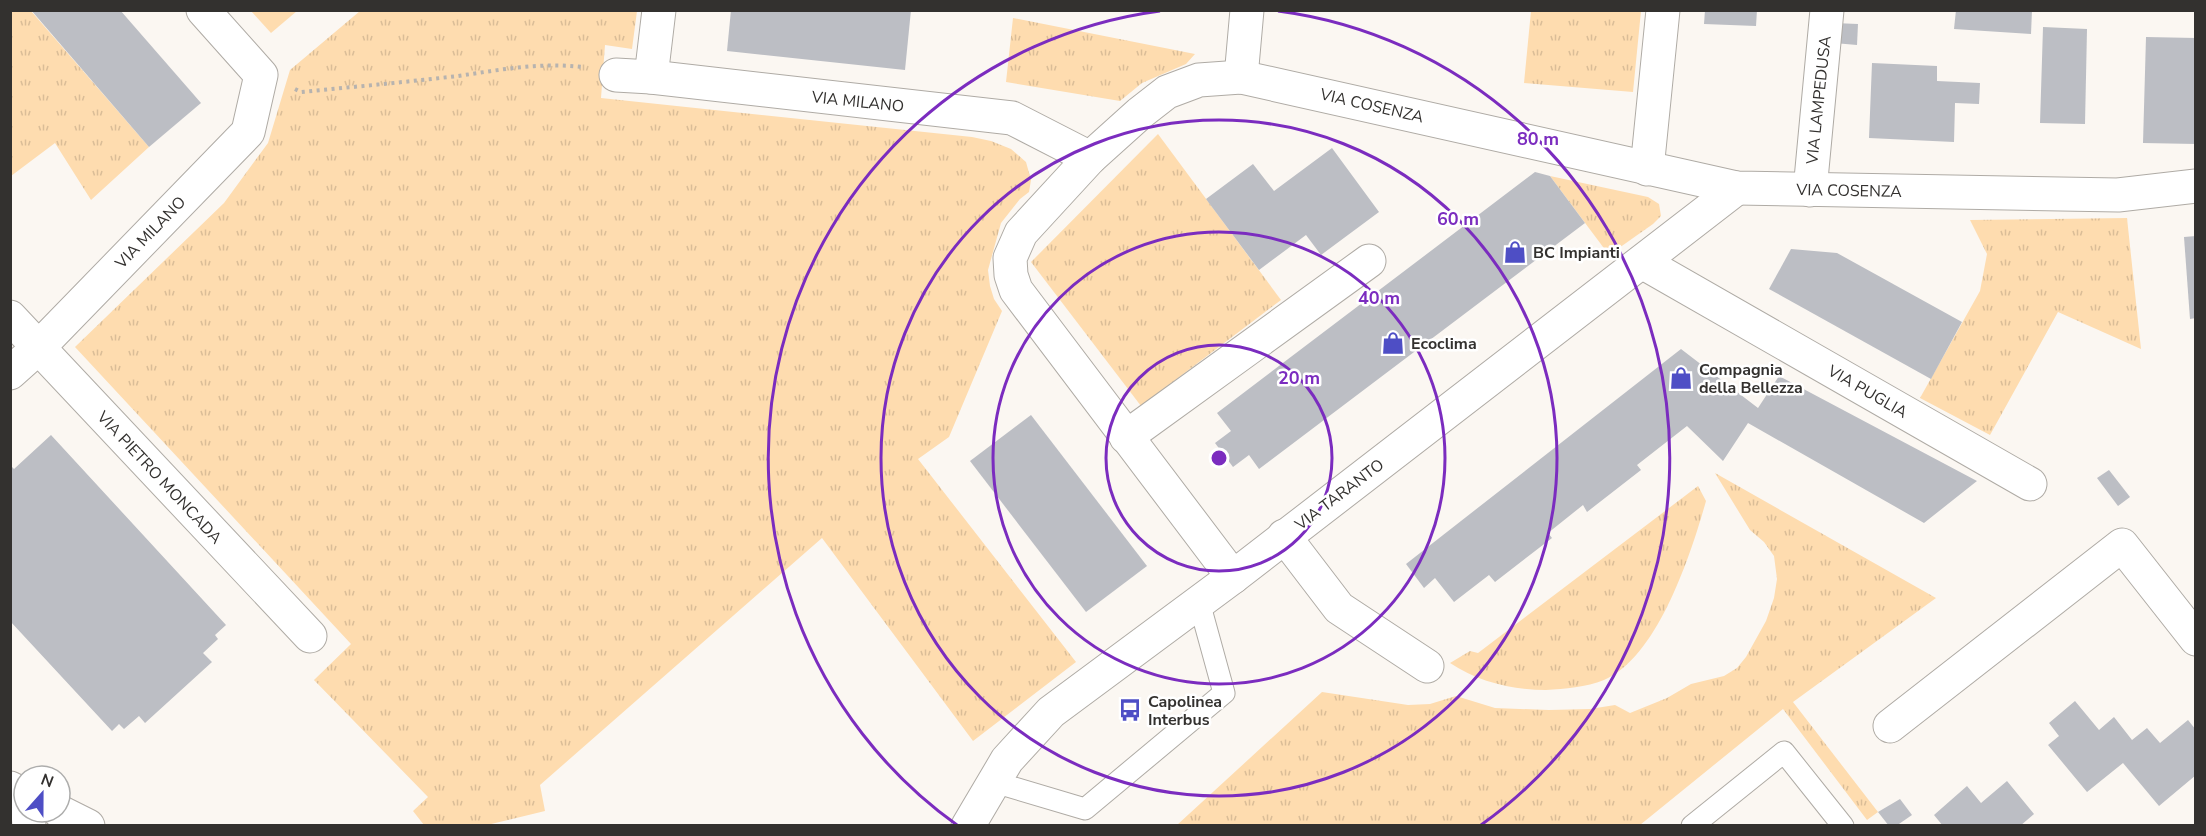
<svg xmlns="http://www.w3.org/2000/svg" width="2206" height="836" font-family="'Nunito Sans',sans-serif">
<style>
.grass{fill:url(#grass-tufts)}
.garden{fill:#fedcaf}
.building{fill:#bcbec4}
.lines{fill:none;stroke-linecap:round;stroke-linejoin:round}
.service-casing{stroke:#afaba5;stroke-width:23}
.minor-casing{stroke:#afaba5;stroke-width:35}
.tertiary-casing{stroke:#afaba5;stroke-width:35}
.path{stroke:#b7b3af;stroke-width:4;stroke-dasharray:3 4.5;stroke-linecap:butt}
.service{stroke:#fff;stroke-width:21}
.minor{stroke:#fff;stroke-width:33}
.tertiary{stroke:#fff;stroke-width:33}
.ring{fill:none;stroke:#7b2cbf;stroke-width:3}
.labels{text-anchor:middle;stroke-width:5;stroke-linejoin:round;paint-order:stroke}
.street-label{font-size:16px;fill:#33312f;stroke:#fff}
.poi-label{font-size:16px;font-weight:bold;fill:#33312f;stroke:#fff;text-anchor:start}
.centre{fill:#7b2cbf;stroke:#fff;stroke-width:3}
.ring-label{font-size:18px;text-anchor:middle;font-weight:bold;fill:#7b2cbf;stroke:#fff;stroke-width:5;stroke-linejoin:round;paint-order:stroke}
</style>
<defs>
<pattern id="grass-tufts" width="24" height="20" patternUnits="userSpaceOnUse" patternTransform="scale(1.5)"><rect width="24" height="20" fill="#fedcaf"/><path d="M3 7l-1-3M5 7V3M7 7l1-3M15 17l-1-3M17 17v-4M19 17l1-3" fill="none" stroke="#dabd97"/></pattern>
</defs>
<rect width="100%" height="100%" fill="#fbf7f2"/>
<g class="grass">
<path d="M11 11H31L149 147 91 200 55 143 11 176Z"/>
<path d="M360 11H637L632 49 605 45 601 98 972 137 991 141 1011 149 1026 162 1031 180 1029 192 1020 199 1001 223 988 270 990 286 994 299 1002 311 949 437 918 459 1076 662 973 741 822 538 540 785 545 811 487 825H424L413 811 428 797 314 680 351 644 75 347 224 203 268 143 290 70Z"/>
<path d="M1531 11H1641L1633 92 1524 83Z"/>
<path d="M1013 18 1195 54 1186 64 1142 83 1120 101 1006 82Z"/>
<path d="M1158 134 1281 300 1141 406 1031 262Z"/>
<path d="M1550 176 1648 197 1659 204 1661 216 1653 224 1609 255Z"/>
<path d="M2127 218 2141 349 2058 312 1990 435 1920 398 1980 291 1987 254 1970 220Z"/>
<path d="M1715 473 1936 598 1793 702 1878 812 1867 820 1783 709 1640 825H1177L1322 692 1408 705 1430 704 1456 696 1495 708 1549 710 1590 709 1615 705 1630 713 1667 698 1691 684 1724 676 1737 668 1746 657 1766 621 1774 598 1777 579 1774 556 1764 542 1750 530Z"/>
<path d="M1698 486 1706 501C1691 554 1658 657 1604 680 1586 687 1565 689 1546 690 1513 690 1478 682 1450 663L1470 651 1478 653Z"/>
</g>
<path class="garden" d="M251 11H297L271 33Z"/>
<g class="building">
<path d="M31 10H120L201 103 149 147Z"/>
<path d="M731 10H911L905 70 727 51Z"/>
<path d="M1705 10H1757L1756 26 1704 24Z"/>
<path d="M1956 10H2032L2031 34 1954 29Z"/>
<path d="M1834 23 1858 24 1857 45 1834 43Z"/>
<path d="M2043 27 2087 29 2085 124 2040 123Z"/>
<path d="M2146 37 2196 38V144L2143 143Z"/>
<path d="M1872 63 1937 66V81L1980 83 1979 104 1955 103 1954 142 1869 138Z"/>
<path d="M1332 148 1379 212 1321 255 1306 235 1259 270 1206 199 1253 164 1274 191Z"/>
<path d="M1535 172 1550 176 1585 223 1259 469 1249 455 1233 467 1215 443 1231 431 1217 413Z"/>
<path d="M2196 236V318L2190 319 2184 237Z"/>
<path d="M1791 249 1837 253 1962 322 1931 379 1769 289Z"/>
<path d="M1681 349 1758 408 1779 376 1977 481 1924 523 1748 423 1723 461 1687 426 1637 465 1641 470 1587 512 1583 505 1548 533 1552 538 1495 582 1489 575 1454 602 1435 578 1424 588 1406 564Z"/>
<path d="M1031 415 1147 566 1086 612 970 461Z"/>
<path d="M51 435 226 625 215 635 218 639 203 653 212 662 145 723 139 716 124 729 119 724 112 731 10 621V465L14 469Z"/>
<path d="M2109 470 2130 497 2118 506 2097 478Z"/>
<path d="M2075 701 2099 730 2114 717 2132 740 2147 728 2160 743 2188 720 2196 730V775L2159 806 2123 763 2087 792 2048 745 2059 736 2049 723Z"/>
<path d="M2007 781 2034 814 2020 826H1943L1934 815 1967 786 1981 803Z"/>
<path d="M1900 799 1912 815 1896 826H1889L1878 812Z"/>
</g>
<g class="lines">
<g class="service-casing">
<g id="service">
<path d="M994 782 1085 809 1224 693 1199 602"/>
<path d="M1692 826 1784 752 1843 826"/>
</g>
</g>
<g class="minor-casing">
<g id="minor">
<path d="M616 75 651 77 1012 118 1090 158"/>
<path d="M651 77 659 10"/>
<path d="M1241 77 1247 10"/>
<path d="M1647 169 1663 10"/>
<path d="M1810 190 1827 10"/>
<path d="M1642 262 2030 484"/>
<path d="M10 317 310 636"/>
<path d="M10 373 38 348 248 132 261 75 203 10"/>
<path d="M1126 437 1369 261"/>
<path d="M1284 536 1339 608 1427 666"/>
<path d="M1233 577 1016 290 1011 275 1010 258 1021 233 1090 158 1140 113 1167 92 1199 80 1241 77 1737 188 2118 195 2196 186"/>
<path d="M1890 726 2122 545 2196 639"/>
<path d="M28 812 29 826"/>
<path d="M968 826 1007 760 1051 712 1233 577 1737 188"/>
</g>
</g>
<g class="tertiary-casing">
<g id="tertiary">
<path d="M10 788 24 795"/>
<path d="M60 812 88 826"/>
</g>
</g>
<path class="path" d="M295 89 301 92C353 87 406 82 458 76 499 70 540 62 582 67"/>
<use href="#service" class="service"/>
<use href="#minor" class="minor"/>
<use href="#tertiary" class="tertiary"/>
</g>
<g class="ring">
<circle cx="1219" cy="458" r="113"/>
<circle cx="1219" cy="458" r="226"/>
<circle cx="1219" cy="458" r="338"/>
<path d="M957 825A451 451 0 0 1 1160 11M1278 11A451 451 0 0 1 1481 825"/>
</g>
<defs>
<g id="shop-bare" transform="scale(1.8)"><path d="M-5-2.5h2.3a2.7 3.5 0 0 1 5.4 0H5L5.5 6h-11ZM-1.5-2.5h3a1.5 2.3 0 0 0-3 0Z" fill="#4e4ec5" stroke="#fff" stroke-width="2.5" paint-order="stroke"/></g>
<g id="bus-bare" transform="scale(1.8)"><path d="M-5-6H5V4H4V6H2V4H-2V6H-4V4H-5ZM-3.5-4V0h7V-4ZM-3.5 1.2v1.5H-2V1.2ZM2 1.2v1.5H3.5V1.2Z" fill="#4e4ec5" stroke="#fff" stroke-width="2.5" paint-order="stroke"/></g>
</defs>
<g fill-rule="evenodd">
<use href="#shop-bare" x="1515" y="252"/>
<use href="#shop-bare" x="1393" y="343"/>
<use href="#shop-bare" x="1681" y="378"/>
<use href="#bus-bare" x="1130" y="710"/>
</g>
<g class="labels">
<g class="street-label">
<text transform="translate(1818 100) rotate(-84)" y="6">VIA LAMPEDUSA</text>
<text transform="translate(858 101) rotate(6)" y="6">VIA MILANO</text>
<text transform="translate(1372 105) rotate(13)" y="6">VIA COSENZA</text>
<text transform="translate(1849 190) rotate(1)" y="6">VIA COSENZA</text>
<text transform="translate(150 232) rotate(-46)" y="6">VIA MILANO</text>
<text transform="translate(1868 391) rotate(30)" y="6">VIA PUGLIA</text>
<text transform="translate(160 477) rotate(47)" y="6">VIA PIETRO MONCADA</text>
<text transform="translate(1339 494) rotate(-37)" y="6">VIA TARANTO</text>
</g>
<g class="poi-label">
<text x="1533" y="258">BC Impianti</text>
<text x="1411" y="349">Ecoclima</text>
<text x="1699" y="375">Compagnia<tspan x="1699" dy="18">della Bellezza</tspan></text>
<text x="1148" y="707">Capolinea<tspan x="1148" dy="18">Interbus</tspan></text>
</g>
</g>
<circle cx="1219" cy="458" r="9" class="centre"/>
<g class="ring-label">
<text x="1538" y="145">80 m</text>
<text x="1458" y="225">60 m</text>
<text x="1379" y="304">40 m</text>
<text x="1299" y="384">20 m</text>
</g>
<rect width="2206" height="836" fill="none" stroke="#33312f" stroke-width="24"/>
<g transform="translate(42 794) rotate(21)"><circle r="28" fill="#ffffff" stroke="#adadac" stroke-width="1.5"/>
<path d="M0-4.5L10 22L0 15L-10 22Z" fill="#4e4ec5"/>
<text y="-9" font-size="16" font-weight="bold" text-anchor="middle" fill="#33312f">N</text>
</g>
</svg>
